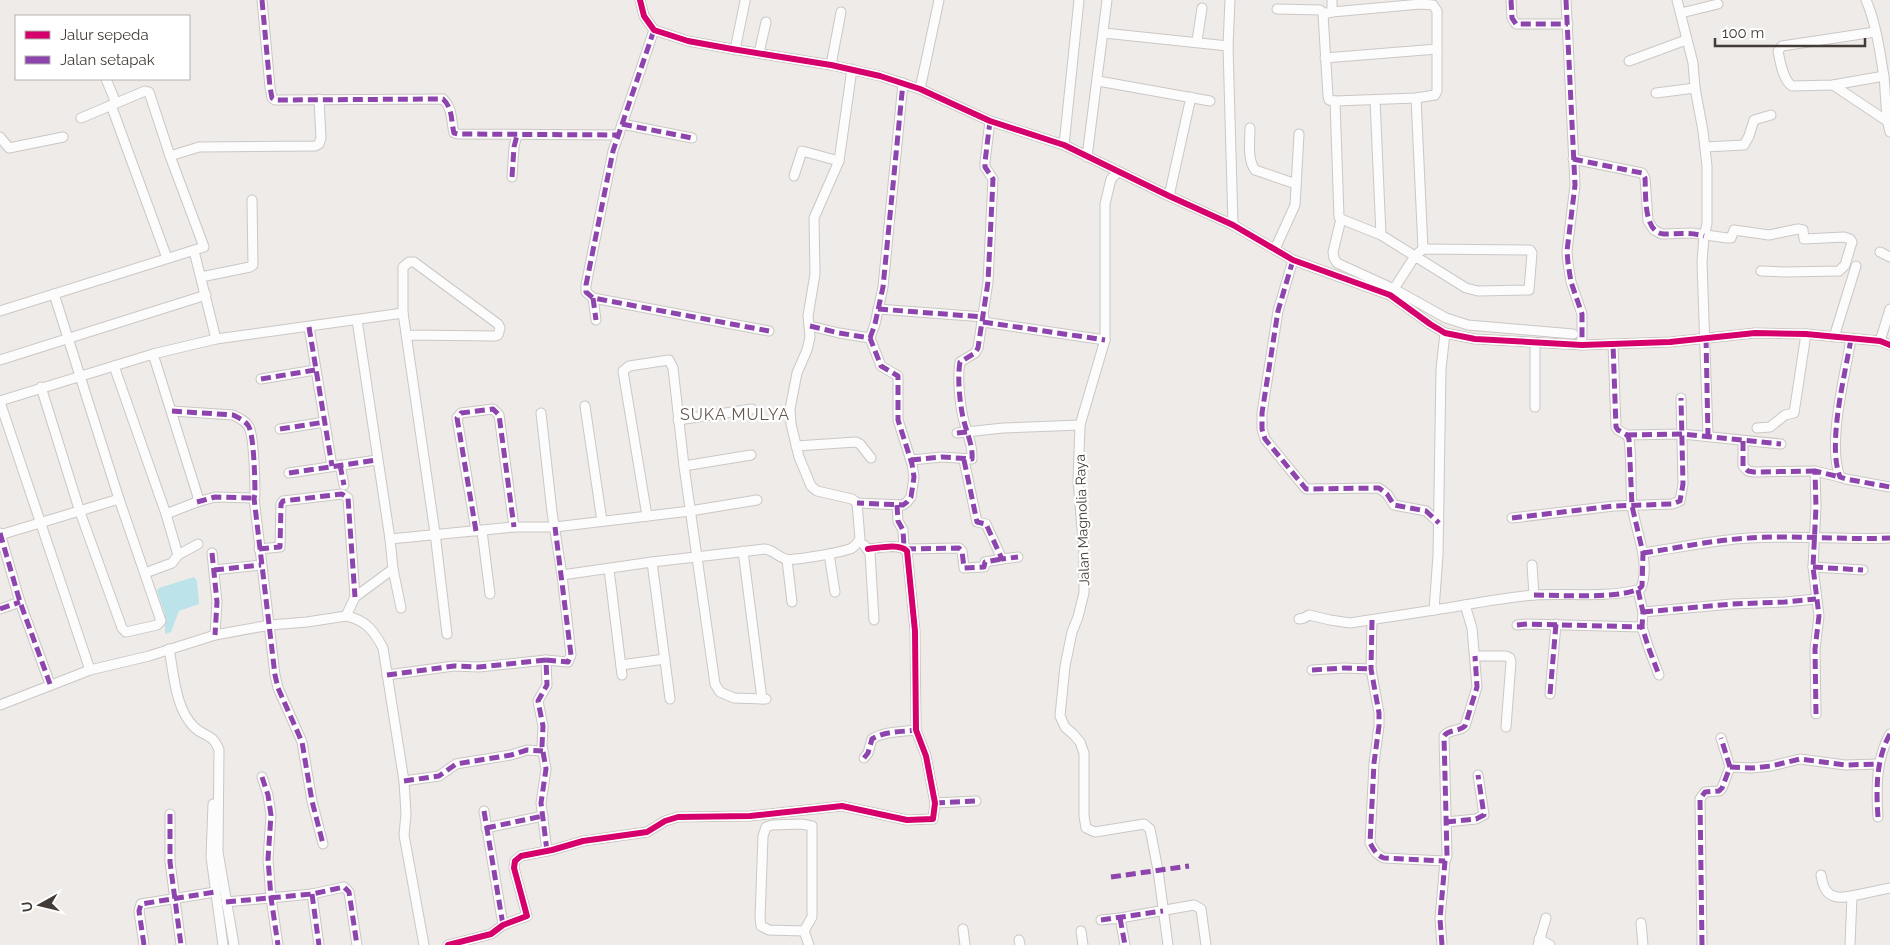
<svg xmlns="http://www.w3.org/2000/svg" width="1890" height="945" font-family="Raleway,sans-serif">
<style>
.water{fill:#bce3ea}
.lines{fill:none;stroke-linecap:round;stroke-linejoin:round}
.street-casing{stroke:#cbc7c5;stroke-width:11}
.street{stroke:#fcfcfc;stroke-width:9}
.quiet{stroke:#8e44ad;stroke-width:5;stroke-dasharray:10 5;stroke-linecap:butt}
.cycleway-casing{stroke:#fff;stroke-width:9}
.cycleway{stroke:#d6006c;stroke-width:6}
.labels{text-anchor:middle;stroke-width:4.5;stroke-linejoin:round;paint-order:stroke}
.street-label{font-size:14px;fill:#433b36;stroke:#fff}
.quarter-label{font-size:16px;letter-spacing:1px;fill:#65564e;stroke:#fff}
</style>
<rect width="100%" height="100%" fill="#eeebe9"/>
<path class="water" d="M194 577 197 581 199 604 179 611 171 632 165 634V614L157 591 159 588Z"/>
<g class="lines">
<g class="street-casing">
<g id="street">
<path d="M262 0 270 87 272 98 275 100 443 99C453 108 451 122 454 133L458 134 619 135"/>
<path d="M640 0 644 16 654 30 688 41 732 49 831 65 880 76 920 89 990 121 1064 145 1169 196 1233 225 1293 260 1390 295 1430 324 1445 333 1475 339 1582 345 1670 342 1755 333 1806 334 1880 341 1890 345"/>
<path d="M1230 0 1228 46 1233 225"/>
<path d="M1332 0V12L1323 14 1328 96 1329 100 1335 101 1339 217 1341 219 1381 235 1466 288 1478 291 1529 290 1532 253 1530 250 1423 249 1415 256 1390 295"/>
<path d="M1511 0 1512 18 1516 24H1568"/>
<path d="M1566 0 1575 185 1567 251 1568 263 1571 282 1582 314V345"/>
<path d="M1677 0 1693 63 1695 88 1703 131 1707 166V224L1704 236 1702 262 1708 436"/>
<path d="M1866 0C1876 23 1880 52 1884 77 1886 95 1885 114 1890 132"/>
<path d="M1277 9 1320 10 1324 13"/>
<path d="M1332 12 1421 4 1433 5 1437 11V91L1435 95 1416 98 1335 101"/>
<path d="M1681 13 1718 4"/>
<path d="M654 30 613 151 586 285V292L593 298 769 331"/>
<path d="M1875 32 1782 46 1778 51C1780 62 1783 80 1792 86L1833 85 1884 76"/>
<path d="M1104 33 1228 46"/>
<path d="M1197 41 1202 8"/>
<path d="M735 50 745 1"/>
<path d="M759 53 766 22"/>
<path d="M1325 58 1437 49"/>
<path d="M1629 61 1686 40"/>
<path d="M831 65 841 12"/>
<path d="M106 79 116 103"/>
<path d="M1098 81 1210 101"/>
<path d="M1833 85 1887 121H1890"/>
<path d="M920 89 939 0"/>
<path d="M1656 93 1695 88"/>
<path d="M1416 98 1423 249"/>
<path d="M1375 100 1381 235"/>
<path d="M111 105 167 258"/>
<path d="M622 124 692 138"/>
<path d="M1250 128C1250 141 1247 159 1255 170L1296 184"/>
<path d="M0 137 9 148 63 137"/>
<path d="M1064 145 1079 0"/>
<path d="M1705 147 1744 145 1749 136 1754 120 1771 115"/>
<path d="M170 156 199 147 315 146 319 144 321 138 319 99"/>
<path d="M1087 157 1107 0"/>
<path d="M1573 159 1642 173 1645 178 1648 221 1654 230 1662 234 1692 233 1727 238H1731L1734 230 1769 235 1798 229 1803 230 1804 239 1844 237 1850 239 1852 242 1845 265 1839 271 1784 272 1761 271"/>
<path d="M1118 172 1111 179 1105 204V340L1080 425 1078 480 1084 553V593L1078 617 1072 632 1065 666 1060 716 1065 727 1073 734 1080 742 1084 753V816L1086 828 1095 832 1144 824 1150 829 1158 870 1168 945"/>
<path d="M794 176 802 151 839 161"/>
<path d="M512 177 514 147 517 135"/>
<path d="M1169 196 1191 97"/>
<path d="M1341 219 1333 252 1334 258 1337 263 1394 289 1446 318 1468 325 1573 334"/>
<path d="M1275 249 1295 205 1299 134"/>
<path d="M194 251 216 339"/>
<path d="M1880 252 1890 257"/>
<path d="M1293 260 1278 311 1262 413V429L1265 439 1306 489 1379 488 1387 494 1394 505 1426 511 1439 523"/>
<path d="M201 277 250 267 253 265 252 200"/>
<path d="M593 298 596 320"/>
<path d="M878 309 984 317"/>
<path d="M0 311 204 247 170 156 149 92 145 91 81 118"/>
<path d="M983 322 1105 340"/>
<path d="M810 326 839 333 870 338 881 366 898 376V420L912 464 914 477 911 497 907 502 903 505 857 503"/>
<path d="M309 327 332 466"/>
<path d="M407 335 495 336 498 335 500 328 498 324 414 262H409L403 267V313L435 533 447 634"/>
<path d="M1834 337 1856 266"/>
<path d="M870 338 875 324 883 287 903 83"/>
<path d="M1851 339C1845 375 1827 444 1840 477L1846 479 1890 487"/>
<path d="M1880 341 1890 309"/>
<path d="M1535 343V407"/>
<path d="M153 354 198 497 197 502 166 514"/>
<path d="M0 360 206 295"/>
<path d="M114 366 166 514 178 555 172 563 145 573"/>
<path d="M261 379 315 370"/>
<path d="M41 387 80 512 122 628 126 632 157 625 161 621 119 499 54 294"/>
<path d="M0 401 153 354 216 339 403 313"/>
<path d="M0 402 90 670"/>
<path d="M585 406 602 521"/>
<path d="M172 411 233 415C239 418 246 421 249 427 254 437 255 481 255 495L254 498 275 675 278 688 302 742 312 801 323 844"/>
<path d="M541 413 552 512 562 575 571 655 568 662 546 660 547 685 538 701 543 726 542 746 546 769 541 803 547 851"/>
<path d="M678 420 752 409"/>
<path d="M1757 428 1770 427 1785 415 1794 413 1806 334"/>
<path d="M280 429 325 422"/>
<path d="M957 433 1003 428 1080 425"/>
<path d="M1627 435 1682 434 1781 444"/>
<path d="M1743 441V466L1748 471 1754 472 1815 471"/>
<path d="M796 446 856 442 860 444 871 458"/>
<path d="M911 460 942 457 972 459C973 447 968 436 965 425 960 409 957 378 960 362L975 353 978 348 988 282 993 179 985 167V162L990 121"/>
<path d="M964 460 977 522 986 524 1002 559 1018 557"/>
<path d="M340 465 344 485"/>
<path d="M684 466 751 455"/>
<path d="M289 473 377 460"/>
<path d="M197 502 215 497 254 498"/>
<path d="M897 505 898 521 903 530 904 547"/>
<path d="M647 516 623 371 629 366 669 360 673 368 684 466 715 684 720 692 734 698 766 699"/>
<path d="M1512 518 1614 506 1672 504 1680 501 1683 484 1681 398"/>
<path d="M476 531 457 418 461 413 493 409 499 415 514 527"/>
<path d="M482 531 490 594"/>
<path d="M0 533 20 602 50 684"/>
<path d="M0 535 119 499"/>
<path d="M390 539 514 527H555L690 511 757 500"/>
<path d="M864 545 870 553 874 620"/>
<path d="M259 549 280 547 281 504 283 501 342 494 348 498 355 597"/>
<path d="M906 549 959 548 962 551 964 568 984 567 985 562 1002 559"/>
<path d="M743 551 762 699"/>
<path d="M212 553 217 602 215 635"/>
<path d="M1643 553C1678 548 1713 540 1749 538 1796 535 1843 540 1890 538"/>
<path d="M829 554 835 592"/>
<path d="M178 555 198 544"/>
<path d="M787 560 792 602"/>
<path d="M652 562 670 699"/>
<path d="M1532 565 1534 595"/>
<path d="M1813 567 1863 570"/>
<path d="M393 569 401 608"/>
<path d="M609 569 622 675"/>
<path d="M214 570 261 565"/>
<path d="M562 575 652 562 765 549C773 550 778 557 786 559 794 561 844 552 852 548 855 546 858 542 860 539L857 503 852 499 817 491 811 486 799 457 791 424 790 409 797 373 807 350 810 337 808 316 815 274 814 218 839 161 852 69"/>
<path d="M1638 590 1643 612 1642 627 1649 649 1659 675"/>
<path d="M0 609 20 602"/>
<path d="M1434 610C1467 605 1500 598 1534 595 1569 593 1603 598 1638 590L1641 588C1651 562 1635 530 1632 505 1630 483 1632 461 1629 439L1627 435 1618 430 1616 427 1613 344"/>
<path d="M1643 612 1732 604 1785 602 1816 599"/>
<path d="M346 616 355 597 393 569 390 539 357 320"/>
<path d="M1299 619 1304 618 1309 615 1330 620 1350 623 1434 610 1438 555 1441 369 1445 333"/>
<path d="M1372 620 1371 669 1379 713V726L1374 763 1370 843C1374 850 1376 855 1384 858L1445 861"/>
<path d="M1517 625 1527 624 1642 627"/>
<path d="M169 649C174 674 175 708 194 727 205 738 212 732 219 750L218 852 234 945"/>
<path d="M1475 656H1506L1510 658 1511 662 1506 727"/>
<path d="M621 665 665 659"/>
<path d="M1312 670 1344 668 1371 669"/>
<path d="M387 675 454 666 479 667 546 660"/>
<path d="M1550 694 1556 624"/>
<path d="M0 705 90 670 149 656 215 635 270 625 307 622 346 616C366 620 374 631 383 648L404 781 406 814 404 835 424 945"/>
<path d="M1816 714 1815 649 1819 616 1813 567 1816 507 1815 471 1840 477"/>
<path d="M864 758 868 753 872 739C885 731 901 732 916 730"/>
<path d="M1730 767 1752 768 1771 766 1800 759 1845 765 1879 764"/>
<path d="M262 777 268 795 271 815 268 859 271 898 278 945"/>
<path d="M404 781 439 776 456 764 468 762 511 755 527 750 543 751"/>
<path d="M935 803 976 801"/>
<path d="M213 804 211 857 223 945"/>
<path d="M484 811 503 925"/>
<path d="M170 814V862L181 945"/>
<path d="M1878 817C1876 789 1876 759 1890 734"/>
<path d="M1446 822 1476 819 1484 815 1478 775"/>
<path d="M801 824 812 826V917L804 931 769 930 761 926 760 919 763 836 766 827 772 825Z"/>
<path d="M486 828 543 816"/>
<path d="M1821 875C1824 895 1832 900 1852 896"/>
<path d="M312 894 319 945"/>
<path d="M226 902 312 894 344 887 349 892 357 945"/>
<path d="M1120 918 1125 945"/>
<path d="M1101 920 1120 918 1194 905 1201 909 1206 945"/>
<path d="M1641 923 1643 945"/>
<path d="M963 929 965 945"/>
<path d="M804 931 809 945"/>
<path d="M1081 931 1083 945"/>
<path d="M1539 939 1550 945"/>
<path d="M1019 940 1020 945"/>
<path d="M144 945 139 911 141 904 215 892"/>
<path d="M448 945 491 934 503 925 527 916 514 868 515 861 521 856 552 850 583 841 647 832 665 821 678 817 750 816 842 806 907 820 933 819 935 803 926 756 916 730 915 631 907 551C899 543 879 548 868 549"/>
<path d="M1442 945 1440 919 1445 861 1447 856 1444 736C1449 729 1459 732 1465 726L1477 687 1472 628 1465 605"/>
<path d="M1538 945 1546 918"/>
<path d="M1702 945 1700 799 1705 792 1719 791 1722 788 1730 767 1721 738"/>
<path d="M1850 945 1852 896 1890 888"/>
</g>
</g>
<use href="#street" class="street"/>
<g class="quiet">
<path d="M262 0 270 87 272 98 275 100 443 99C453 108 451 122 454 133L458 134 619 135"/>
<path d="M1511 0 1512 18 1516 24H1568"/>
<path d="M1566 0 1575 185 1567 251 1568 263 1571 282 1582 314V345"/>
<path d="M654 30 613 151 586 285V292L593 298 769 331"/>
<path d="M622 124 692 138"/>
<path d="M1573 159 1642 173 1645 178C1646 194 1643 233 1664 234 1678 234 1690 232 1704 236"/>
<path d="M512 177 514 147 517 135"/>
<path d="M1293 260 1278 311 1262 413V429L1265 439 1306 489 1379 488 1387 494 1394 505 1426 511 1439 523"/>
<path d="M593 298 596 320"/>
<path d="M878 309 984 317"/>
<path d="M983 322 1105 340"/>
<path d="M810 326 839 333 870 338 881 366 898 376V420L912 464 914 477 911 497 907 502 903 505 857 503"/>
<path d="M309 327 332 466"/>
<path d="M870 338 875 324 883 287 903 83"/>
<path d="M1706 338 1708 436"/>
<path d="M1851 339C1845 375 1827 444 1840 477L1846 479 1890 487"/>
<path d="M261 379 315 370"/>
<path d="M172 411 233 415C239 418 246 421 249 427 254 437 255 481 255 495L254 498 275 675 278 688 302 742 312 801 323 844"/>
<path d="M280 429 325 422"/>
<path d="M957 433 968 432"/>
<path d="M1627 435 1682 434 1781 444"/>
<path d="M1743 441V466L1748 471 1754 472 1815 471"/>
<path d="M911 460 942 457 972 459C973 447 968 436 965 425 960 409 957 378 960 362L975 353 978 348 988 282 993 179 985 167V162L990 121"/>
<path d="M964 460 977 522 986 524 1002 559 1018 557"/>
<path d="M340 465 344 485"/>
<path d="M289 473 377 460"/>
<path d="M197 502 215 497 254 498"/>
<path d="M897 505 898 521 903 530 904 547"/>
<path d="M1512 518 1614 506 1672 504 1680 501 1683 484 1681 398"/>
<path d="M476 531 457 418 461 413 493 409 499 415 514 527"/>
<path d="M0 533 20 602 50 684"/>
<path d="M259 549 280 547 281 504 283 501 342 494 348 498 355 597"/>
<path d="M906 549 959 548 962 551 964 568 984 567 985 562 1002 559"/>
<path d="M212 553 217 602 215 635"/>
<path d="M1643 553C1678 548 1713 540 1749 538 1796 535 1843 540 1890 538"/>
<path d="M1813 567 1863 570"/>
<path d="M214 570 261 565"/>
<path d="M1638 590 1643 612 1642 627 1649 649 1659 675"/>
<path d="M1534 595C1555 595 1631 600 1642 586L1643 553 1632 506 1629 439 1627 435 1618 430 1616 427 1613 344"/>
<path d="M0 609 20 602"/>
<path d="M1643 612 1732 604 1785 602 1816 599"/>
<path d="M1372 620 1371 669 1379 713V726L1374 763 1370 843C1374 850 1376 855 1384 858L1445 861"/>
<path d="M1517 625 1527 624 1642 627"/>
<path d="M1312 670 1344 668 1371 669"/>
<path d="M387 675 454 666 479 667 546 660"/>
<path d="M1550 694 1556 624"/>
<path d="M1816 714 1815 649 1819 616 1813 567 1816 507 1815 471 1840 477"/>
<path d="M864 758 868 753 872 739C885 731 901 732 916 730"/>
<path d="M1730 767 1752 768 1771 766 1800 759 1845 765 1879 764"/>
<path d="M262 777 268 795 271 815 268 859 271 898 278 945"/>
<path d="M404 781 439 776 456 764 468 762 511 755 527 750 543 751"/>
<path d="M935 803 976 801"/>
<path d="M484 811 503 925"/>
<path d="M170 814V862L181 945"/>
<path d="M1878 817C1876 789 1876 759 1890 734"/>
<path d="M1446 822 1476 819 1484 815 1478 775"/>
<path d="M486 828 543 816"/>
<path d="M547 851 541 803 546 769 542 746 543 726 538 701 547 685 546 660 568 662 571 655 555 527"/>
<path d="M1111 877 1189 866"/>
<path d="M312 894 319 945"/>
<path d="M226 902 312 894 344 887 349 892 357 945"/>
<path d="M1120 918 1125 945"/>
<path d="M1101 920 1163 911"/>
<path d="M144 945 139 911 141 904 215 892"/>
<path d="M1442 945 1440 919 1445 861 1447 856 1444 736C1449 729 1459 732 1465 726L1477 687 1475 656"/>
<path d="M1702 945 1700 799 1705 792 1719 791 1722 788 1730 767 1721 738"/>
</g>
<g class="cycleway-casing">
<g id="cycleway">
<path d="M640 0 644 16 654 30 688 41 732 49 831 65 880 76 920 89 990 121 1064 145 1169 196 1233 225 1293 260 1390 295 1430 324 1445 333 1475 339 1582 345 1670 342 1755 333 1806 334 1880 341 1890 345"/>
<path d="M448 945 491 934 503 925 527 916 514 868 515 861 521 856 552 850 583 841 647 832 665 821 678 817 750 816 842 806 907 820 933 819 935 803 926 756 916 730 915 631 907 551C899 543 879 548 868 549"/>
</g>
</g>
<use href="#cycleway" class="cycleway"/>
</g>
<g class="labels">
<g class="street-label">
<text transform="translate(1082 520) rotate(-92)" y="5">Jalan Magnolia Raya</text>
</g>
<g class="quarter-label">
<text x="735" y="420">SUKA MULYA</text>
</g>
</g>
<rect x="15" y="15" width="175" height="65" fill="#ffffff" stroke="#b4b1af"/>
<rect x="25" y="31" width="25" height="8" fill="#d6006c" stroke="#b4b1af"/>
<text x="60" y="40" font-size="15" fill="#433b36">Jalur sepeda</text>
<rect x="25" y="56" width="25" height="8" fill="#8e44ad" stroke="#b4b1af"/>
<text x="60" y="65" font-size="15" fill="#433b36">Jalan setapak</text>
<g transform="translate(40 905) rotate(262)" stroke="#ffffff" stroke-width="4" paint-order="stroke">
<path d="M0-4L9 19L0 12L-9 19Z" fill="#433b36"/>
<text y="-8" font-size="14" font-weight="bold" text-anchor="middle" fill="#433b36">U</text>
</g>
<path d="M1715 38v8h150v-8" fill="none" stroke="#433b36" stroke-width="2.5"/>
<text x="1722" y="38" font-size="15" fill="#433b36" stroke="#ffffff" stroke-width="4" paint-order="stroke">100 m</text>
</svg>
